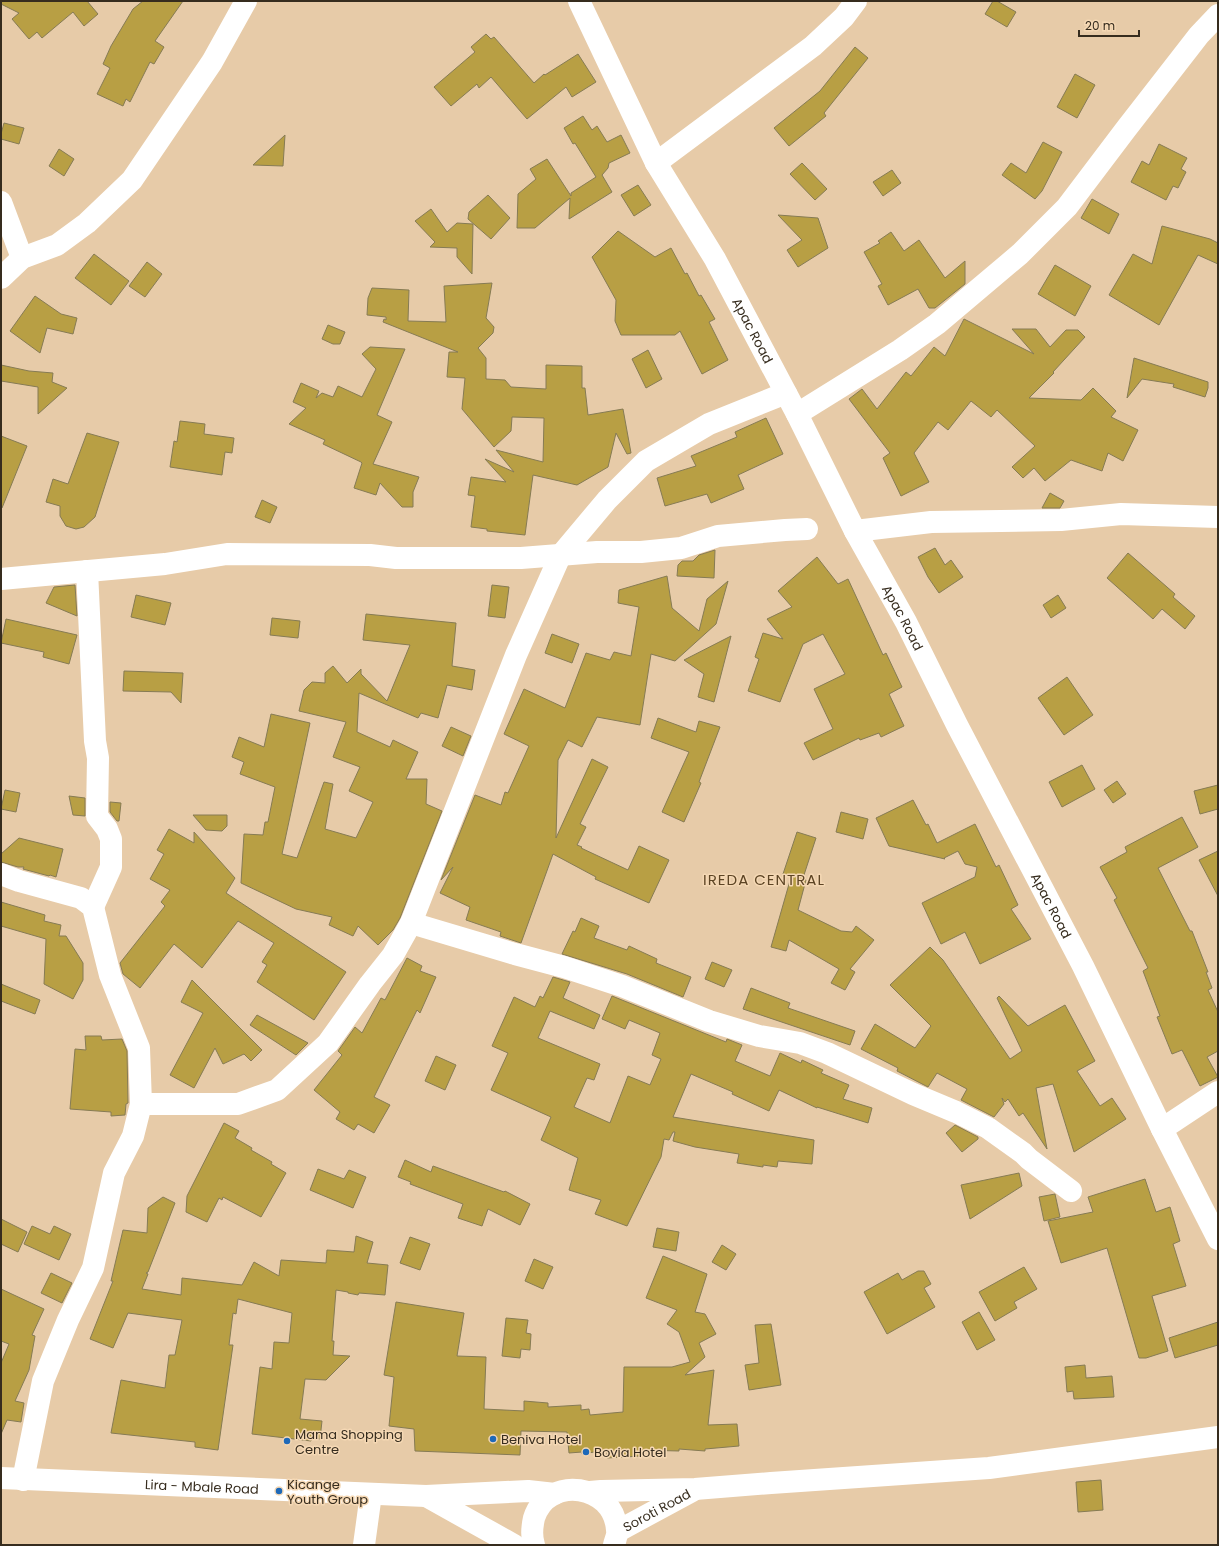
<svg xmlns="http://www.w3.org/2000/svg" width="1219" height="1546" font-family="Poppins,sans-serif">
<style>
.building{fill:#b89f44;stroke:#867b54}
.lines{fill:none;stroke-linecap:round;stroke-linejoin:round}
.minor{stroke:#fff;stroke-width:22}
.tertiary{stroke:#fff;stroke-width:22}
.secondary{stroke:#fff;stroke-width:22}
.primary{stroke:#fff;stroke-width:22}
.poi-dot{fill:#1e69b8;stroke:#f5d8b4;stroke-width:1.5}
.labels{text-anchor:middle;stroke-width:3;stroke-linejoin:round;paint-order:stroke}
.street-label{font-size:13px;fill:#362c1e;stroke:#f5d8b4}
.poi-label{font-size:13px;fill:#362c1e;stroke:#f5d8b4;text-anchor:start}
.quarter-label{font-size:15px;letter-spacing:1px;fill:#5d4525;stroke:#f5d8b4}
</style>
<rect width="100%" height="100%" fill="#e7cba8"/>
<g class="building">
<path d="M1 1H87L98 14 84 26 73 12 42 38 37 32 29 39 12 19 19 13 1 4Z"/>
<path d="M143 1H183L155 41 164 47 154 64 150 62 130 102 126 99 123 106 97 94 110 68 103 64 111 46 133 9Z"/>
<path d="M993 1H997L1016 12 1007 27 985 14Z"/>
<path d="M486 34 491 39 494 37 534 83 544 74 545 75 578 54 596 82 572 97 566 87 527 119 491 77 479 88 477 84 451 106 434 87 475 52 471 47Z"/>
<path d="M855 47 868 58 824 113 826 116 789 146 774 128 820 91Z"/>
<path d="M1075 74 1095 85 1077 118 1057 107Z"/>
<path d="M583 116 592 130 597 126 607 142 621 135 630 153 609 163 608 168 602 175 612 192 569 219 570 198 535 228H517L518 194 536 179 530 169 547 159 571 196V193L596 177 575 143 573 144 564 128Z"/>
<path d="M4 123 24 128 19 144 1 139V134Z"/>
<path d="M285 135 283 166 253 165Z"/>
<path d="M1043 142 1062 152 1042 191 1035 199 1002 175 1011 163 1026 173Z"/>
<path d="M1159 144 1187 158 1181 169 1186 172 1178 188 1173 186 1166 200 1131 182 1142 161 1149 165Z"/>
<path d="M59 149 74 159 64 176 49 166Z"/>
<path d="M802 163 827 189 815 200 790 174Z"/>
<path d="M892 170 901 183 883 196 873 182Z"/>
<path d="M638 185 651 205 634 216 621 195Z"/>
<path d="M488 195 510 218 491 239 468 219 469 212Z"/>
<path d="M1092 199 1119 214 1109 234 1081 218Z"/>
<path d="M431 209 447 232 457 223 473 224 472 274 457 257V248L430 247 435 242 415 221Z"/>
<path d="M778 215 818 218 828 248 798 267 787 250 802 240Z"/>
<path d="M1162 226 1210 239 1218 243V264L1198 255 1159 325 1109 295 1133 254 1152 264Z"/>
<path d="M618 231 655 257 671 248 685 274 687 273 699 296 701 295 715 319 709 322 728 360 702 374 680 331 675 335H621L615 321 616 300 592 257Z"/>
<path d="M891 232 904 251 919 240 945 278 965 261V284L935 308H929L918 289 888 305 878 286 882 284 864 252 880 243 878 241Z"/>
<path d="M94 254 129 281 111 305 75 278Z"/>
<path d="M147 262 162 274 145 297 129 286Z"/>
<path d="M1055 265 1091 286 1075 316 1038 294Z"/>
<path d="M492 283 486 318 494 327 493 333 478 348 486 358V379L505 380 511 387 546 389V365L582 366V388H585L588 415 623 409 631 453 627 454 616 433 608 467 577 485 533 475 525 535 487 531V529L471 527 475 496 468 495 471 477 506 482 485 459 514 472 496 450 543 462 544 418 512 417 511 431 494 447 462 409 465 378 447 377 449 352H458L383 322 384 319 386 320V317L367 315 368 298 372 288 409 290 408 321 446 322 444 286Z"/>
<path d="M35 296 61 314 77 318 73 334 47 328 40 353 10 331Z"/>
<path d="M964 319 1034 354 1012 329H1036L1050 347 1066 330H1078L1085 337 1053 372 1054 373 1029 398 1081 400 1093 388 1116 411 1111 417 1138 430 1123 461 1108 453 1102 471 1071 460 1045 481 1034 468 1023 478 1012 467 1035 446 997 410 991 417 971 401 948 430 938 422 914 453 929 482 901 496 883 458 890 453 849 399 862 389 877 409 906 372 911 376 934 347 945 356Z"/>
<path d="M328 325 345 332 340 344H333L322 339Z"/>
<path d="M370 347 405 349 377 415 392 422 373 464 419 477 413 492V507H402L380 483 376 495 354 488 362 463 361 462 323 444 325 440 289 424 306 408 293 402 301 383 319 391 316 398 322 393 333 397 338 386 362 397 376 369 362 354Z"/>
<path d="M648 350 662 379 646 388 632 359Z"/>
<path d="M1134 358 1208 382V388L1205 397 1173 387 1174 384 1142 379 1127 398Z"/>
<path d="M1 365 29 371 53 373 52 382 67 388 38 414V387L1 381Z"/>
<path d="M766 418 783 454 738 475 744 489 711 503 707 494 665 506 657 478 696 466 691 456 737 437 735 432Z"/>
<path d="M180 421 205 424 204 434 234 438 232 453 225 452 222 475 170 467 174 441 177 442Z"/>
<path d="M87 433 119 442 95 517 84 527 76 529 66 526 60 516V506L46 502 53 479 68 484Z"/>
<path d="M1 436 27 446 2 508H1Z"/>
<path d="M1050 493 1064 501 1060 508H1042Z"/>
<path d="M262 500 277 507 270 523 255 517Z"/>
<path d="M935 548 945 565 951 560 963 577 939 593 928 577 918 557Z"/>
<path d="M715 550 714 578 677 576 678 565 682 561H693L699 555Z"/>
<path d="M1128 553 1175 594 1173 597 1195 616 1185 629 1162 609 1153 619 1107 578Z"/>
<path d="M817 557 838 584 848 579 883 655 886 653 902 687 889 694 904 726 881 737 879 733 860 740 859 738 813 760 804 743 833 729 814 689 845 674 823 634 803 644 780 702 748 691 759 659 755 657 763 633 783 639 767 619 792 607 778 591Z"/>
<path d="M667 576 672 608 699 631 707 599 728 581 716 624 675 661 651 654 640 725 597 717 582 747 568 740 558 760 556 838 592 759 608 767 580 824 586 827 577 845 582 847 581 848 628 870 639 846 669 860 649 903 595 879 596 877 553 854 521 943 500 936 501 932 466 920 470 907 440 893 453 867 441 880 475 795 501 805 505 792 508 793 529 746 504 734 524 689 565 708 586 653 610 660 614 652 631 656 639 607 618 603 619 590Z"/>
<path d="M75 585 77 616 46 603 54 587Z"/>
<path d="M492 585 509 587 505 618 488 616Z"/>
<path d="M136 595 171 603 165 625 131 617Z"/>
<path d="M1058 595 1066 608 1051 618 1043 605Z"/>
<path d="M366 614 456 623 452 666 475 670 472 690 447 685 438 718 421 713 418 718 359 693 357 732 390 747 393 740 418 752 406 779H427L426 804 442 811 400 918 393 930 378 945 358 926 353 936 329 925 332 917 296 909 241 883 244 834 263 835 265 822H268L275 787 240 774 244 762 232 757 239 737 264 747 271 714 310 723 282 854 297 858 324 782 333 784 325 829 356 838 373 802 349 791 360 767 333 757 346 722 299 711 304 690 312 682 325 683V673L333 666 347 683 361 669V674L387 701 410 645 363 640Z"/>
<path d="M272 618 300 621 298 638 270 635Z"/>
<path d="M6 619 77 635 69 664 43 657 44 652 1 643Z"/>
<path d="M552 634 579 644 572 663 545 653Z"/>
<path d="M731 636 714 702 698 697 704 674 684 660Z"/>
<path d="M124 671 183 673 181 703 171 692 123 691Z"/>
<path d="M1067 677 1093 715 1064 735 1038 698Z"/>
<path d="M658 718 696 732 699 721 720 727 699 782 701 783 684 822 662 812 689 752 651 738Z"/>
<path d="M451 727 471 736 463 756 442 746Z"/>
<path d="M1082 765 1095 789 1062 807 1049 782Z"/>
<path d="M1117 781 1126 794 1113 803 1104 790Z"/>
<path d="M1218 785V809L1200 814 1194 791Z"/>
<path d="M5 790 20 793 16 812 1 809Z"/>
<path d="M69 796 85 798V816L73 815Z"/>
<path d="M913 800 926 825 928 824 937 843 975 824 996 867 999 865 1018 905 1011 909 1031 939 980 964 965 932 941 944 922 903 975 877 977 867 965 864 958 851 944 858 945 859 889 846 876 818Z"/>
<path d="M110 802 121 803 119 821H117L110 812Z"/>
<path d="M841 812 868 819 863 839 836 832Z"/>
<path d="M193 815H227V826L222 831 206 830Z"/>
<path d="M1182 817 1198 847 1158 868 1190 931H1192L1208 972H1206L1212 988 1208 990 1218 1012V1051L1207 1057 1218 1077 1200 1086 1182 1050 1172 1054 1157 1017 1160 1016 1143 971 1148 968 1114 900 1117 898 1100 867 1127 852 1125 847Z"/>
<path d="M169 829 194 843V832L235 878 226 893 346 972 314 1020 257 982 267 965 262 962 274 943 238 921 202 968 174 944 140 988 123 974 120 963 165 906 161 902 170 890 150 879 164 854 157 850Z"/>
<path d="M797 832 816 838 803 878 806 880 798 910 841 931 852 932 856 926 874 940 850 969 855 972 845 990 831 983 839 969 789 940 786 951 771 947 791 877 783 874Z"/>
<path d="M19 838 63 849 56 877 50 875 49 876 23 869 24 867H18L1 862V854Z"/>
<path d="M1218 851V896L1199 860Z"/>
<path d="M1 902 45 915 44 921 61 925 59 936H66L83 963V980L73 999 44 984 46 939 1 926Z"/>
<path d="M581 918 599 926 594 938 627 950 629 946 657 959 656 963 691 977 683 997 627 974 562 954 573 931 575 932Z"/>
<path d="M930 947 943 960 1010 1059 1022 1051 997 998 999 996 1028 1026 1065 1005 1095 1061 1077 1071 1100 1106 1112 1098 1126 1119 1074 1152 1053 1084 1036 1088 1047 1149 1023 1113 1019 1116 1008 1099 1005 1102 1002 1098 1004 1104 994 1117 961 1100 967 1089 937 1073 928 1087 897 1071 898 1068 861 1049 875 1024 915 1048 931 1026 890 985Z"/>
<path d="M407 958 422 966 420 971 436 977 420 1013 417 1010 374 1097 390 1105 374 1133 358 1124 354 1130 336 1119 340 1112 314 1090 342 1055 338 1051 355 1027 362 1033 381 998 385 1000Z"/>
<path d="M712 962 732 970 724 987 705 979Z"/>
<path d="M553 977 570 982 563 998 600 1015 594 1029 550 1011 538 1038 600 1064 594 1080 587 1078 574 1107 610 1123 628 1076 650 1085 661 1059 652 1055 660 1033 629 1020 625 1029 602 1019 612 996 726 1042 727 1039 742 1045 735 1061 770 1076 780 1053 801 1063 802 1060 823 1070 821 1073 849 1085 843 1099 872 1108 868 1123 817 1107V1108L779 1090 769 1111 732 1094 733 1092 691 1074 673 1117 814 1140 812 1164 778 1161 777 1167 763 1165V1167L737 1163 739 1154 695 1147 673 1141 675 1132H673L669 1140 664 1139 661 1157 627 1226 595 1214 601 1200 569 1190 578 1158 541 1140 551 1117 491 1090 508 1053 492 1046 514 997 535 1007 540 996 543 998Z"/>
<path d="M192 980 262 1050 251 1061 244 1054 223 1064 215 1048 194 1088 170 1075 203 1013 181 1002Z"/>
<path d="M1 984 40 1000 35 1014 1 1001Z"/>
<path d="M751 988 790 1003 788 1008 855 1031 850 1045 743 1009Z"/>
<path d="M257 1015 308 1043 296 1055 250 1025Z"/>
<path d="M85 1036H101L102 1040 122 1039 127 1051 128 1103 126 1104 125 1115 111 1116V1112L70 1109 75 1049 86 1050Z"/>
<path d="M436 1056 456 1065 445 1090 425 1081Z"/>
<path d="M224 1123 239 1131 235 1138 252 1148 251 1150 272 1162 271 1164 286 1173 261 1217 223 1197 222 1200 219 1198 207 1222 186 1212 187 1196Z"/>
<path d="M955 1125 978 1137V1139L962 1152 946 1133Z"/>
<path d="M405 1160 431 1172 433 1166 504 1192 505 1191 530 1204 520 1225 488 1209 482 1226 458 1218 463 1204 410 1184 411 1182 398 1177Z"/>
<path d="M318 1169 344 1179 349 1170 366 1177 353 1208 310 1190Z"/>
<path d="M1019 1173 1022 1186 970 1219 961 1185Z"/>
<path d="M1145 1179 1156 1212 1170 1207 1180 1241 1173 1244 1186 1286 1152 1296 1168 1351 1146 1358H1139L1107 1248 1061 1263 1048 1221 1093 1212 1088 1197Z"/>
<path d="M1055 1194 1060 1217 1044 1221 1039 1197Z"/>
<path d="M163 1197 175 1203 148 1272 146 1273 148 1274 142 1289 181 1295 182 1278 242 1285 254 1262 279 1276 281 1260 326 1263 327 1250 354 1252 356 1236 373 1242 367 1263 388 1265 385 1295 359 1293 358 1295 348 1293V1292L336 1290 332 1341H334L333 1355 350 1356 326 1380 305 1379 300 1419 322 1421 320 1439 312 1437 311 1441 252 1434 260 1367 272 1369 274 1342 289 1343 292 1313 238 1299 236 1314 233 1313 229 1345H233L218 1450 195 1447V1442L111 1433 121 1380 165 1388 169 1355H175L182 1320 128 1313 113 1348 90 1339 113 1281H111L123 1230 147 1233 148 1208Z"/>
<path d="M1 1219 27 1232 18 1252 1 1244Z"/>
<path d="M32 1226 50 1234 54 1226 71 1234 59 1260 24 1244Z"/>
<path d="M657 1228 679 1232 676 1251 653 1247Z"/>
<path d="M410 1237 430 1244 420 1270 400 1263Z"/>
<path d="M722 1245 736 1254 726 1270 712 1262Z"/>
<path d="M663 1256 707 1274 695 1312 705 1314 716 1334 699 1343 705 1357 685 1375 714 1370 708 1425 737 1424 739 1446 705 1449V1451L679 1449V1451L641 1450V1456L607 1458V1450L582 1454V1452L569 1453 567 1432 521 1431 520 1455 415 1451 414 1429 389 1426 394 1377 384 1375 396 1302 464 1313 457 1356 486 1357 484 1409 524 1411V1401L548 1403V1407L581 1405V1410L589 1409 590 1415 623 1412 624 1367H672L690 1362 679 1332 667 1324 677 1310 646 1298Z"/>
<path d="M534 1259 553 1267 543 1289 525 1281Z"/>
<path d="M1024 1267 1037 1289 1014 1302 1017 1308 995 1321 979 1292Z"/>
<path d="M918 1271H924L931 1284 924 1288 935 1307 887 1334 864 1292 898 1273 902 1280Z"/>
<path d="M51 1273 72 1283 62 1303 41 1293Z"/>
<path d="M1 1289 44 1309 32 1335 35 1336 29 1370 15 1401 24 1403 21 1422 7 1420 1 1434V1363L9 1344 1 1341Z"/>
<path d="M979 1312 995 1340 977 1350 962 1322Z"/>
<path d="M506 1318 528 1320 526 1333 531 1334 530 1350 521 1349 520 1358 502 1356Z"/>
<path d="M1218 1322V1345L1175 1358 1169 1338Z"/>
<path d="M771 1324 781 1385 749 1390 745 1365 759 1363 755 1325Z"/>
<path d="M1085 1365 1086 1378 1112 1376 1114 1397 1074 1399 1073 1391 1067 1392 1065 1367Z"/>
<path d="M1101 1480 1103 1510 1078 1512 1076 1482Z"/>
</g>
<g class="lines">
<g class="minor">
<path d="M656 163 813 46 844 17 856 1"/>
<path d="M1 202 22 258"/>
<path d="M1 278 22 258 57 245 87 223 132 180 212 62 246 1"/>
<path d="M797 414 900 350 937 324 1020 254 1067 207 1126 129 1199 35 1218 15"/>
<path d="M855 531 931 522 1061 520 1121 514 1218 517"/>
<path d="M87 571 95 741 98 758 97 816 107 829 111 839V867L93 907"/>
<path d="M1 579 165 564 227 554 370 555 396 558H521L597 552H641L681 548 718 536 785 530 807 529"/>
<path d="M1 874 19 881 81 898 93 907 110 975 139 1048 141 1104 133 1136 114 1173 93 1268 68 1320 43 1381 23 1480"/>
<path d="M411 923 515 954 564 967 622 986 709 1021 759 1036 800 1043 827 1053 913 1094 956 1112 988 1128 1023 1153 1029 1159 1071 1191"/>
<path d="M141 1104H238L277 1090 328 1043 370 984 393 955 411 923 516 655 560 556 607 500 646 461 709 424 786 393"/>
<path d="M1162 1129 1218 1092"/>
<path d="M364 1545 371 1494"/>
</g>
<g class="tertiary">
<path d="M590 1492 601 1491 695 1489 771 1483 989 1468 1218 1437"/>
<path id="s1" d="M618 1531 692 1491"/>
</g>
<path class="secondary" id="s2" d="M579 1 656 163 715 259 797 414 855 531 906 622 957 725 1083 966 1162 1129 1218 1239"/>
<g class="primary">
<path id="s3" d="M1 1478 426 1496 528 1491 555 1494"/>
<path d="M426 1496 514 1545"/>
<path d="M534 1545C531 1536 532 1527 534 1518 548 1474 614 1484 617 1530 618 1535 615 1540 614 1545"/>
</g>
</g>
<g class="poi-dot">
<circle cx="493" cy="1439" r="4"/>
<circle cx="287" cy="1441" r="4"/>
<circle cx="586" cy="1452" r="4"/>
<circle cx="279" cy="1491" r="4"/>
</g>
<g class="labels">
<g class="street-label">
<text dy="5" stroke="none"><textPath href="#s2" startOffset="373">Apac Road</textPath></text>
<text dy="5" stroke="none"><textPath href="#s2" startOffset="697">Apac Road</textPath></text>
<text dy="5" stroke="none"><textPath href="#s2" startOffset="1021">Apac Road</textPath></text>
<text dy="5" stroke="none"><textPath href="#s3" startOffset="201">Lira - Mbale Road</textPath></text>
<text dy="5" stroke="none"><textPath href="#s1" startOffset="44">Soroti Road</textPath></text>
</g>
<g class="poi-label">
<text x="295" y="1439">Mama Shopping<tspan x="295" dy="15">Centre</tspan></text>
<text x="501" y="1444">Beniva Hotel</text>
<text x="594" y="1457">Bovia Hotel</text>
<text x="287" y="1489">Kicange<tspan x="287" dy="15">Youth Group</tspan></text>
</g>
<g class="quarter-label">
<text x="764" y="885">IREDA CENTRAL</text>
</g>
</g>
<rect width="1219" height="1546" fill="none" stroke="#362c1e" stroke-width="4"/>
<path d="M1079 30v6h60v-6" fill="none" stroke="#362c1e" stroke-width="2"/>
<text x="1085" y="30" font-size="12" fill="#362c1e" stroke="#f5d8b4" stroke-width="3" paint-order="stroke">20 m</text>
</svg>
